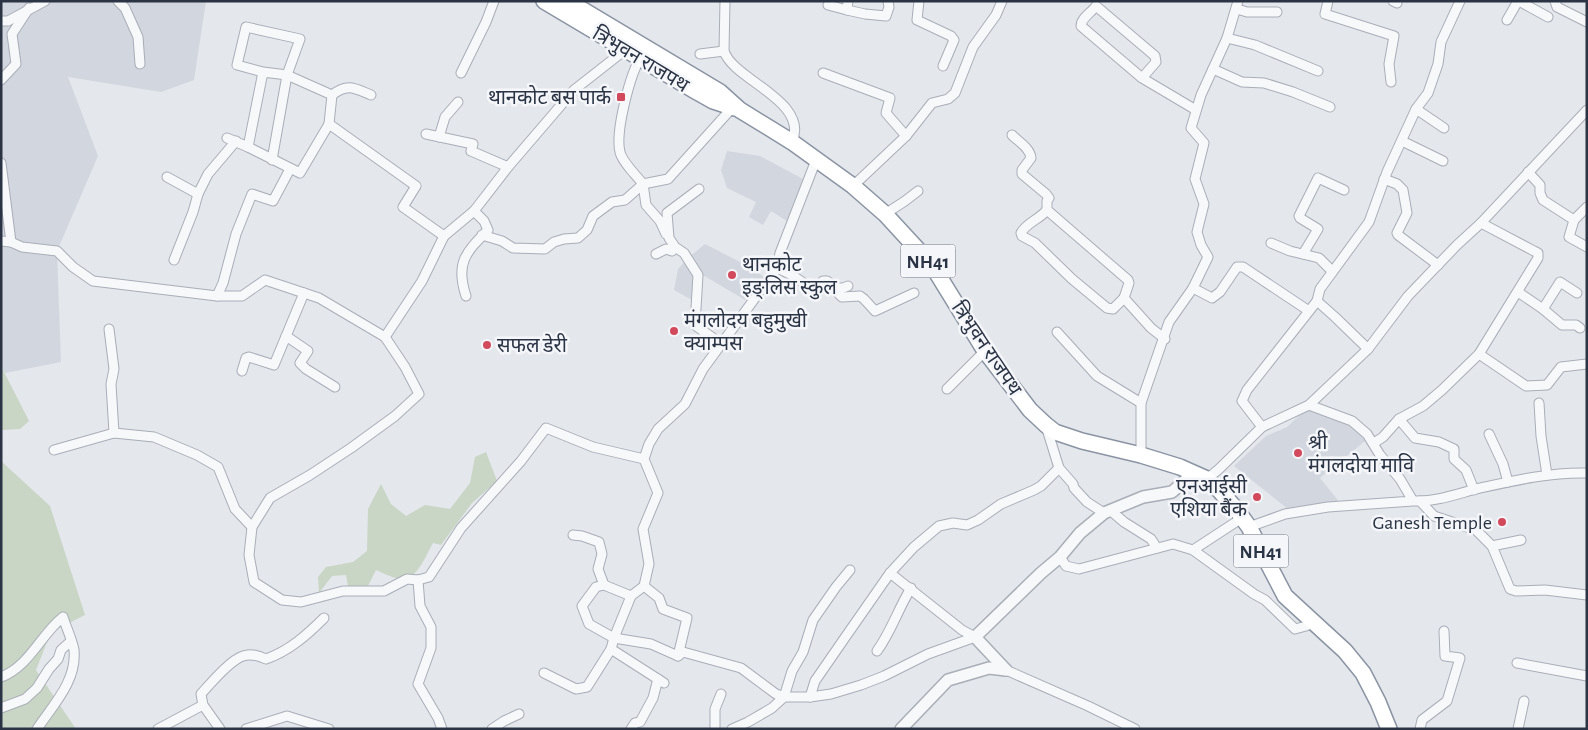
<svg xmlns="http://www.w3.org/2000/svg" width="1588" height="730" font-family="'Alegreya Sans','Noto Sans Devanagari',sans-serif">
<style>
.built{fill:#d2d6de}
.green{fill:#c9d6c5}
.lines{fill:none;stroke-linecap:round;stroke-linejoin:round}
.minor-casing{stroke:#a9aeb7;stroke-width:11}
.tertiary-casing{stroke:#a9aeb7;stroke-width:14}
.trunk-casing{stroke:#8b94a3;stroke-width:18}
.minor{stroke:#f7f8fa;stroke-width:9}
.tertiary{stroke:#f7f8fa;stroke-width:11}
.trunk{stroke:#fff;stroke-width:15}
.poi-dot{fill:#d1495b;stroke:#f4f6f9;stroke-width:2}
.labels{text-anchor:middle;stroke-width:5;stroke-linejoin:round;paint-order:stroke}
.shield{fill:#f4f6f9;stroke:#676e7b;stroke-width:1}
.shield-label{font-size:19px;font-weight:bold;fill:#2b3445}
.street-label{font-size:20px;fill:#2b3445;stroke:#f4f6f9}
.poi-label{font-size:20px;fill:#2b3445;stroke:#f4f6f9;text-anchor:start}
</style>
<rect width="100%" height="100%" fill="#e4e7ec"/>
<g class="built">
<path d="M1 1H206L194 80 161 92 68 77 98 156 57 251 61 362 5 373 1 366Z"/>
<path d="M727 151 760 156 803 179 787 221 771 211 763 225 749 217 756 202 727 188 721 170Z"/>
<path d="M705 244 742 263 766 278 747 301 696 271 694 301 674 290 678 269 688 258Z"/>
<path d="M1306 409 1319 410 1351 424 1365 441 1320 478 1345 509 1298 517 1234 466 1266 436 1287 427Z"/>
</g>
<g class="green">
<path d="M1 366 29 421 20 429 1 430Z"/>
<path d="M486 452 497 481 472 503 441 545 433 543C426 555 416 583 399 579 391 577 383 573 376 570L368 586H348L346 575 332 576 319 593 318 577 326 567 353 562 367 551 368 509 381 484 391 504 406 516 425 505 450 509 470 483 475 457Z"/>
<path d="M1 461 50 506 85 615 51 632 36 670 76 729H1Z"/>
</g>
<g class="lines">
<g class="minor-casing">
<g id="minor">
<path d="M118 1 125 8 138 37 140 64"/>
<path d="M725 1 724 51C733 80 810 101 792 142"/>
<path d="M848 1 847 10 865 14 886 16 889 7 888 1"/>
<path d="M919 1 917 20 951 36 954 40 943 66"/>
<path d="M1328 1 1325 14 1394 36 1389 64 1391 82"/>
<path d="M1393 1 1397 3"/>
<path d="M1519 1 1548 17"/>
<path d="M1555 1 1557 7 1587 22"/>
<path d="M828 5 847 10"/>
<path d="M1237 9 1247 12H1277"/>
<path d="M1507 20 1518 1"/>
<path d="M1 21H8L45 1"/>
<path d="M1227 38 1255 45 1318 71"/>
<path d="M700 54 724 51"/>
<path d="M642 55C630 73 615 132 620 152 622 162 637 176 643 184L668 179 732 108"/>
<path d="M1213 69 1242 82 1264 83 1293 92 1330 107"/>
<path d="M461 73 486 22 494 1"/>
<path d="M823 73 890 98 886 113 906 136"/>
<path d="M1142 78 1156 62 1155 56 1096 6C1091 13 1081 18 1081 26L1142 78 1196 110"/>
<path d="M1 80 16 64 12 34 29 8"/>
<path d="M332 95C348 83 354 88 371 95"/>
<path d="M1416 109 1444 128"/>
<path d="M426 134 473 144 471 151 508 167"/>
<path d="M1012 135C1019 142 1030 148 1031 158L1022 170V174L1046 194 1049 198 1047 201V210L1128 280 1129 283 1124 298 1151 328 1165 339"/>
<path d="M439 137 445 117 458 102"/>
<path d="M227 138 248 147 300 173 329 124 416 186 403 207 444 236"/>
<path d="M1402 141 1443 161"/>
<path d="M248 147 263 72 237 65 246 27 300 39 287 75 263 72"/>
<path d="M272 160 287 75 332 95 329 124"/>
<path d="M1 163 11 242"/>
<path d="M1528 172 1540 185V193L1543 200 1574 220 1569 237 1587 247"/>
<path d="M167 177 198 194"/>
<path d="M1384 179 1397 184 1403 190 1407 213 1397 233 1398 235 1438 265"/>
<path d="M643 184 646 205 660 221 666 234"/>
<path d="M853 186 906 136 932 103 948 99 955 93 973 47 996 15 1002 1"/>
<path d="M699 189 667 213 669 238 675 247 684 253 698 275 695 325 721 344"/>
<path d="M1047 210C1040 219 1026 223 1021 233L1022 236 1035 243 1072 279 1107 308 1113 309 1124 298"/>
<path d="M885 214 905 201 918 191"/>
<path d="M1574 220 1587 207"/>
<path d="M482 235 502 241 513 248 545 249 554 242 564 239 578 238 587 230 593 216 612 202 625 200 643 184"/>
<path d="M1 241 11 242 22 247 57 251 73 267 93 281 217 296H242L265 280 319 298 385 337 405 367 419 394 395 416 351 448 310 475 270 498 252 527 249 555 254 582 282 600 301 602 343 591H384L407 579 418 580 429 577 461 528 521 461 546 428 593 447 644 459"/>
<path d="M1271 243 1290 251 1319 258 1332 271"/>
<path d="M656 254 666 249 672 251 675 247"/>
<path d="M1303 254 1318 229 1300 218 1299 216 1318 178 1344 190"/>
<path d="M174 260 193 212 198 194 208 174 236 141"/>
<path d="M777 268 792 275 815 291H818L823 281H827L837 288 838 293 842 297 860 296 864 299 875 311 914 293"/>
<path d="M837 288H843L848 286"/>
<path d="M1193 288 1212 298 1220 292 1237 267H1243L1309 311"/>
<path d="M1518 292 1543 309 1562 325H1576L1580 328"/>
<path d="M217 296 223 283 236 234 252 194 273 201 290 169"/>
<path d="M466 296C455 263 466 252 488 230L484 221 474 211"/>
<path d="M1317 301 1335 317 1368 349"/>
<path d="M1543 309 1560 282 1577 293"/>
<path d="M109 329 114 369 111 384 114 433"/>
<path d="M1057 332 1097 376 1141 403"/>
<path d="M286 336 308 351 300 363 306 369 335 387"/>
<path d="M385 337 422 281 444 236 474 211 508 167 574 90 625 50"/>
<path d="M1479 354 1526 386 1547 385 1561 367 1587 364"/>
<path d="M242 371 246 358 249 357 274 365 304 293"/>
<path d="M947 389 985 351"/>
<path d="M1539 403 1541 436 1547 475"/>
<path d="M1399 419 1415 438 1439 442 1454 449V459L1466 470 1474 490"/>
<path d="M1046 426 1059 468 1073 484 1074 488 1087 502 1104 513"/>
<path d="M1262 427 1242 401 1247 390 1317 301 1320 289 1369 222 1387 172 1416 109 1428 93 1438 64 1441 42 1460 1"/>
<path d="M1489 434 1503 464 1508 482"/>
<path d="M1374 443 1383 437 1399 419 1423 406 1442 390 1479 354 1538 258V253L1534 251 1481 223"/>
<path d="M54 450 114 433 154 437 197 455 218 467 235 509 252 527"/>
<path d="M1141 455V403L1169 322 1193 288 1208 257 1201 245 1197 232 1204 204 1195 179 1204 143 1191 128 1201 95 1227 38 1238 1"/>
<path d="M1207 479 1219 469 1262 427 1309 405 1368 349 1408 296 1457 245 1481 223 1587 110"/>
<path d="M1415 501C1435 502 1457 494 1476 489 1512 481 1550 472 1587 473"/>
<path d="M1420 501 1434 516 1476 530 1492 546 1510 589 1516 591 1545 590 1587 595"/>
<path d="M1110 510 1124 522 1151 539 1157 548"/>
<path d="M1249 527 1285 514 1328 507 1413 501 1400 479 1380 455 1367 434 1352 421 1309 405"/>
<path d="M573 535 582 536 599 542 602 554 598 569 604 585"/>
<path d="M1492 546 1521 540"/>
<path d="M1193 550 1242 518"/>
<path d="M1060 557 1066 566 1079 569 1173 544 1193 550 1254 594 1265 600 1295 629 1306 626 1314 622"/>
<path d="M890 573 962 630 975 637"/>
<path d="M418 580 420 606 431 627V648L418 684 438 718 442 729"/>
<path d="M644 586 659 598 663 609 687 618 678 656"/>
<path d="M631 596 604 585 596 587 582 606 589 624 614 638 651 644 678 656 683 652 741 668 776 694 784 697H810L831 694 861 685 884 676 928 654 975 637"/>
<path d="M877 651C891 632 898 609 911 588"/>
<path d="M1517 663 1587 676"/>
<path d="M1006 670 1088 706 1135 729"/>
<path d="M544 673 576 689 587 687 611 649"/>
<path d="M1 677C29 667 41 634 63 617 66 627 72 639 74 650 77 681 53 705 37 729"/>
<path d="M664 683 611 649 614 638 631 596 644 586 649 564 643 529 658 493 644 459 649 444 658 429 685 404 703 369 777 268 780 253 816 160"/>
<path d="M810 697 815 681 844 639 890 573 914 547 939 526 953 523 967 525 978 520 1001 504 1034 490 1041 486 1059 468"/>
<path d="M1 708 25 699 37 688 49 669 58 659 61 650 71 641"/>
<path d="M158 729 203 705"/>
<path d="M220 729 203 705 201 694C210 684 230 660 243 656 251 653 259 656 266 659 289 651 307 635 324 618"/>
<path d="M246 729 287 716 329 729"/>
<path d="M492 729 504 721 519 714"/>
<path d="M631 729 635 723 640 722 653 698 658 679"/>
<path d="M715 729V709L721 694"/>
<path d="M732 729 748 722 772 708 784 697 792 671 803 652 813 620 836 587 850 570"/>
<path d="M1420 729 1422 720 1447 701 1460 658 1445 656 1444 631"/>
<path d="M1518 729 1524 701"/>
</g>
</g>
<g class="tertiary-casing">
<g id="tertiary">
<path d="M1006 670 975 637 1041 573 1060 557 1080 533 1104 513 1143 497 1172 492 1189 477 1200 478"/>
<path d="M901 729 948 680 989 668 1006 670"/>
</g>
</g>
<g class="trunk-casing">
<g id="trunk">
<path d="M544 1 697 92 713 101 734 108"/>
<path d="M568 1 720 92 740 110 792 142 853 186 885 214 932 265 985 351 1030 410 1046 425 1055 432 1082 441 1141 455 1180 467 1207 479 1219 490 1236 509 1249 527 1285 596 1345 651 1363 673 1378 702 1389 729"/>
</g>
</g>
<use href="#minor" class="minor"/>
<use href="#tertiary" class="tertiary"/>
<use href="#trunk" class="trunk"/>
</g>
<g class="poi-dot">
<rect x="616" y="92" width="10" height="10" rx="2.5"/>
<circle cx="732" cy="275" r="5"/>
<circle cx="674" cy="331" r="5"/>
<circle cx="487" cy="345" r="5"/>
<circle cx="1298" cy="453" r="5"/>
<circle cx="1257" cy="497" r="5"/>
<circle cx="1502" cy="522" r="5"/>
</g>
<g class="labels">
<g class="shield">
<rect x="900.5" y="244.5" width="55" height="33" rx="4"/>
<rect x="1233.5" y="534.5" width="55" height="33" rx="4"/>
</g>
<g class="shield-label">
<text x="928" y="268">NH41</text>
<text x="1261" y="558">NH41</text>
</g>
<g class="street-label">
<text transform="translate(641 59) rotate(31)" y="7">त्रिभुवन राजपथ</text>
<text transform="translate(987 348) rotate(56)" y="7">त्रिभुवन राजपथ</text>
</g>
<g class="poi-label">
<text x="611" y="104" text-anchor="end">थानकोट बस पार्क</text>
<text x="742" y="271">थानकोट<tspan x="742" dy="23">इङ्लिस स्कुल</tspan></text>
<text x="684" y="327">मंगलोदय बहुमुखी<tspan x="684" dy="23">क्याम्पस</tspan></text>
<text x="497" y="352">सफल डेरी</text>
<text x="1308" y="449">श्री<tspan x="1308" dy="23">मंगलदोया मावि</tspan></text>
<text x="1247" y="493" text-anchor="end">एनआईसी<tspan x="1247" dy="23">एशिया बैंक</tspan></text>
<text x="1492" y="529" text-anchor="end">Ganesh Temple</text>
</g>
</g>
<rect width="1588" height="730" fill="none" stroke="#2b3445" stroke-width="5"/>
</svg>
